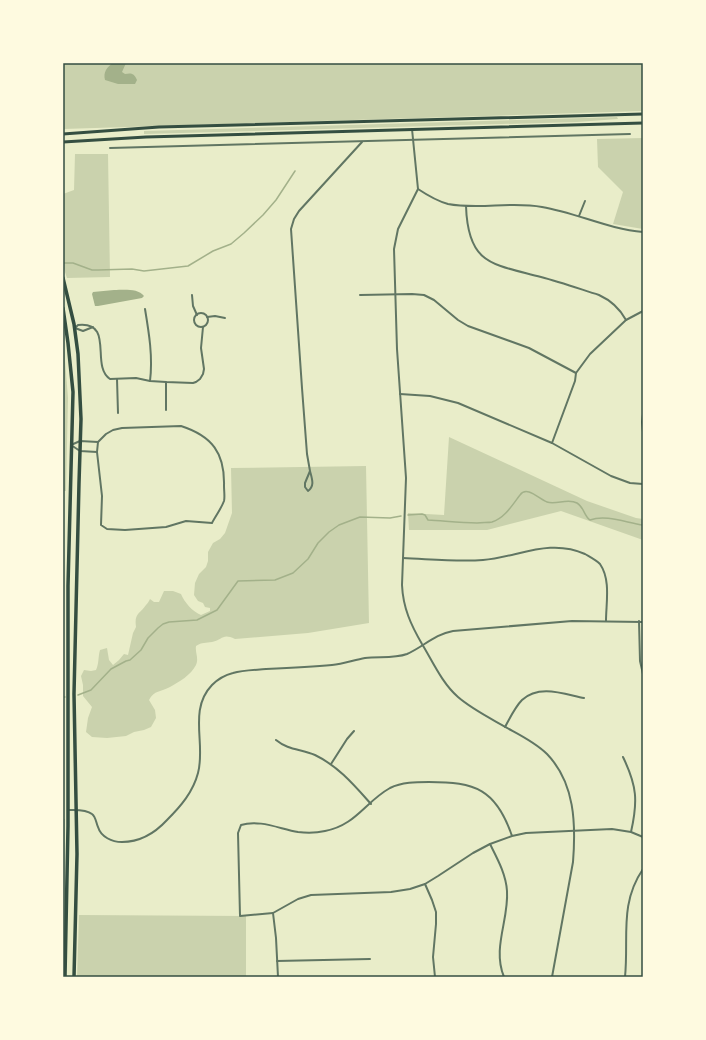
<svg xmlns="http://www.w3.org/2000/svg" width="706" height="1040" font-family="'Open Sans',sans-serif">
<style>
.green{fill:#cad2ad}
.water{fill:#a3b18a}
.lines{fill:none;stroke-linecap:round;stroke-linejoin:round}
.stream{stroke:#a3b18a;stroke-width:1.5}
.minor{stroke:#617663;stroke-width:2}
.secondary{stroke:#344e41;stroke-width:3}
.primary{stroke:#344e41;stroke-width:3.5}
.neatline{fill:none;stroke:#344e41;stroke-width:1.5}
</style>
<rect width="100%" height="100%" fill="#e9edc9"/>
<g class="green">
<path d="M63 63H643V111L63 129Z"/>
<path d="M617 117 618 119 577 122 144 134V131Z"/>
<path d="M643 138V229L613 224 623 192 598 167 597 139Z"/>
<path d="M75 154H108L110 277 67 278 63 266V194L74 190Z"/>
<path d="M63 335 68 398 66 491H63Z"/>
<path d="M449 437 587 501 636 518 643 519V540L561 511 487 530H409L408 513 444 515Z"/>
<path d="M366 466 369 623 308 633 235 639C222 633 223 640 212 642 206 643 202 642 196 646 195 653 199 658 196 665 191 675 179 682 170 687 161 692 154 690 149 700L155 710 156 718 151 727 144 730 134 732 126 736 107 738 92 737 86 732 88 718 92 707 83 696V685L81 676 84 670 91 671 96 670C99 664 98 657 100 650L107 648 109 660 113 665 119 660 124 654 128 655 133 633 136 627C134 613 140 614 146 605 148 603 149 601 150 599L154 602H159L164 591H173L181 594C184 602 193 612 201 615L210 611V608L205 607 203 603 198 601 194 595 195 583 199 574 206 567 208 561V552L213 543 220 539 225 533 232 513 231 468Z"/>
<rect x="63" y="819" width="2" height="158"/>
<path d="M79 915 246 916V977H77Z"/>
</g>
<g class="water">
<path d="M113 63H126L122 72 125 74C131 73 134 73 137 80L135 84H118L105 80C103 72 107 67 113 63Z"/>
<path d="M114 290C123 290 138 288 144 296L142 298 98 306H95L92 294 93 292Z"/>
</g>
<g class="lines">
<g class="stream">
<path d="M63 263H73L92 270H98L132 269 144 271 188 266 213 251 231 244 244 233 263 215 276 200 295 171"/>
<path d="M408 515 422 514 425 515 428 520C445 521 461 523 477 523 482 522 488 523 492 522 505 518 513 504 520 495 527 485 540 500 547 502 556 505 568 498 577 503 584 507 584 516 590 520 606 514 627 523 643 525"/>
<path d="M78 695 91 690 111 669 126 661 130 660 141 650 148 638 158 628 163 624 169 622 197 620 217 610 238 581 275 580 293 573 308 559 318 543 329 532 339 525 360 517 390 518 401 516"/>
<path d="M63 697H65"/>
</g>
<g class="minor">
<path d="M412 129 418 189 398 229 394 249 397 349 406 478 402 585C403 608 411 625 422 644 433 662 442 683 458 697 473 710 492 719 509 729 522 736 536 743 547 754 575 783 576 824 573 862L552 977"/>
<path d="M110 148 630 134"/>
<path d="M418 189C427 195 437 201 448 204 479 210 511 201 542 207 577 213 608 229 643 232"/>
<path d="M466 206C468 265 492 264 541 277 560 282 580 289 599 295 610 300 620 309 626 320"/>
<path d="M579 216 585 201"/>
<path d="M192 295 193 306 197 315"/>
<path d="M360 295 412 294 424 295 434 300 458 320 468 326 529 348 576 373"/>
<path d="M145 309C149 333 153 357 150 381"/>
<circle cx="201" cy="320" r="7"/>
<path d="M207 317 215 316 225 318"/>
<path d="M75 328 78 325C115 321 90 366 110 379L136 378 150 381 166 382 193 383 196 382 200 379 203 374 204 369 201 348 203 327"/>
<path d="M75 328 83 331 93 327"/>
<path d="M117 379 118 413"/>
<path d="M166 382V410"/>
<path d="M400 394 430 396 458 403 552 443 611 476 630 483 643 484"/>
<path d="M643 414 642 422 643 432"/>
<path d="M181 426C212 436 225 453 224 486 224 491 225 497 224 501 221 509 215 517 212 523L186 521 166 527 125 530 107 529 101 525 102 496 97 452 98 442 106 434 113 430 122 428Z"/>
<path d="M552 443 575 381 576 373 590 354 626 320 643 311"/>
<path d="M97 452 80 451 71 445 80 441 98 442"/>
<path d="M310 471C312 479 315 486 308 491L305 487V483L310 471 307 454 302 388 291 229 294 219 299 211 362 142"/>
<path d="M403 558C429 559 457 562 483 560 518 557 550 538 585 554 590 557 596 560 600 564 611 580 606 603 606 621"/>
<path d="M639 621 640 661 643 674"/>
<path d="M505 727C510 718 515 707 522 700 539 684 564 694 584 698"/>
<path d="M276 740C288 750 301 749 315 755 338 766 354 785 371 804"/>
<path d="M623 757C637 786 638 801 631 832"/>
<path d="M331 764 347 739 354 731"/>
<path d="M68 810C75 810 86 809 92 814 96 817 96 823 98 827 101 837 112 842 122 842 140 842 155 833 167 820 181 806 193 792 198 773 206 744 188 710 212 685 217 680 225 675 233 673 243 670 255 670 266 669 288 668 310 667 332 665 343 664 354 660 365 658 378 656 393 659 407 654 423 647 435 634 453 631L572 621 643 622"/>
<path d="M512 836C496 789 475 782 429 782 416 782 402 782 390 788 365 802 356 825 325 831 316 833 307 833 298 832 280 829 259 819 241 825L238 833 240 916 273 913 298 899 311 895 391 892 410 889 425 884 438 876 473 853 490 844 512 836 526 833 612 829 631 832 643 837"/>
<path d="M490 844C497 858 506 874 507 891 509 920 492 948 504 977"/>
<path d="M425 884 432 900 436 912V924L433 957 435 977"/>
<path d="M273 913 276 938 278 977"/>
<path d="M277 961 370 959"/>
<path d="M625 977C629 938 619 904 643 869"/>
</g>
<g class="secondary">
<path d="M63 134 159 127 643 114"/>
<path d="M63 142 146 137 643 123"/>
</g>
<g class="primary">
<path d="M63 278 74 324 78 354 81 419 79 483 74 694 77 854 74 977"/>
<path d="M63 308 68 343 73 392 68 586V826L65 977"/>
</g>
</g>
<rect width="706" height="1040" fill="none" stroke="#fefae0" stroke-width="128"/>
<rect x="64" y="64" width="578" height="912" class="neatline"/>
</svg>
